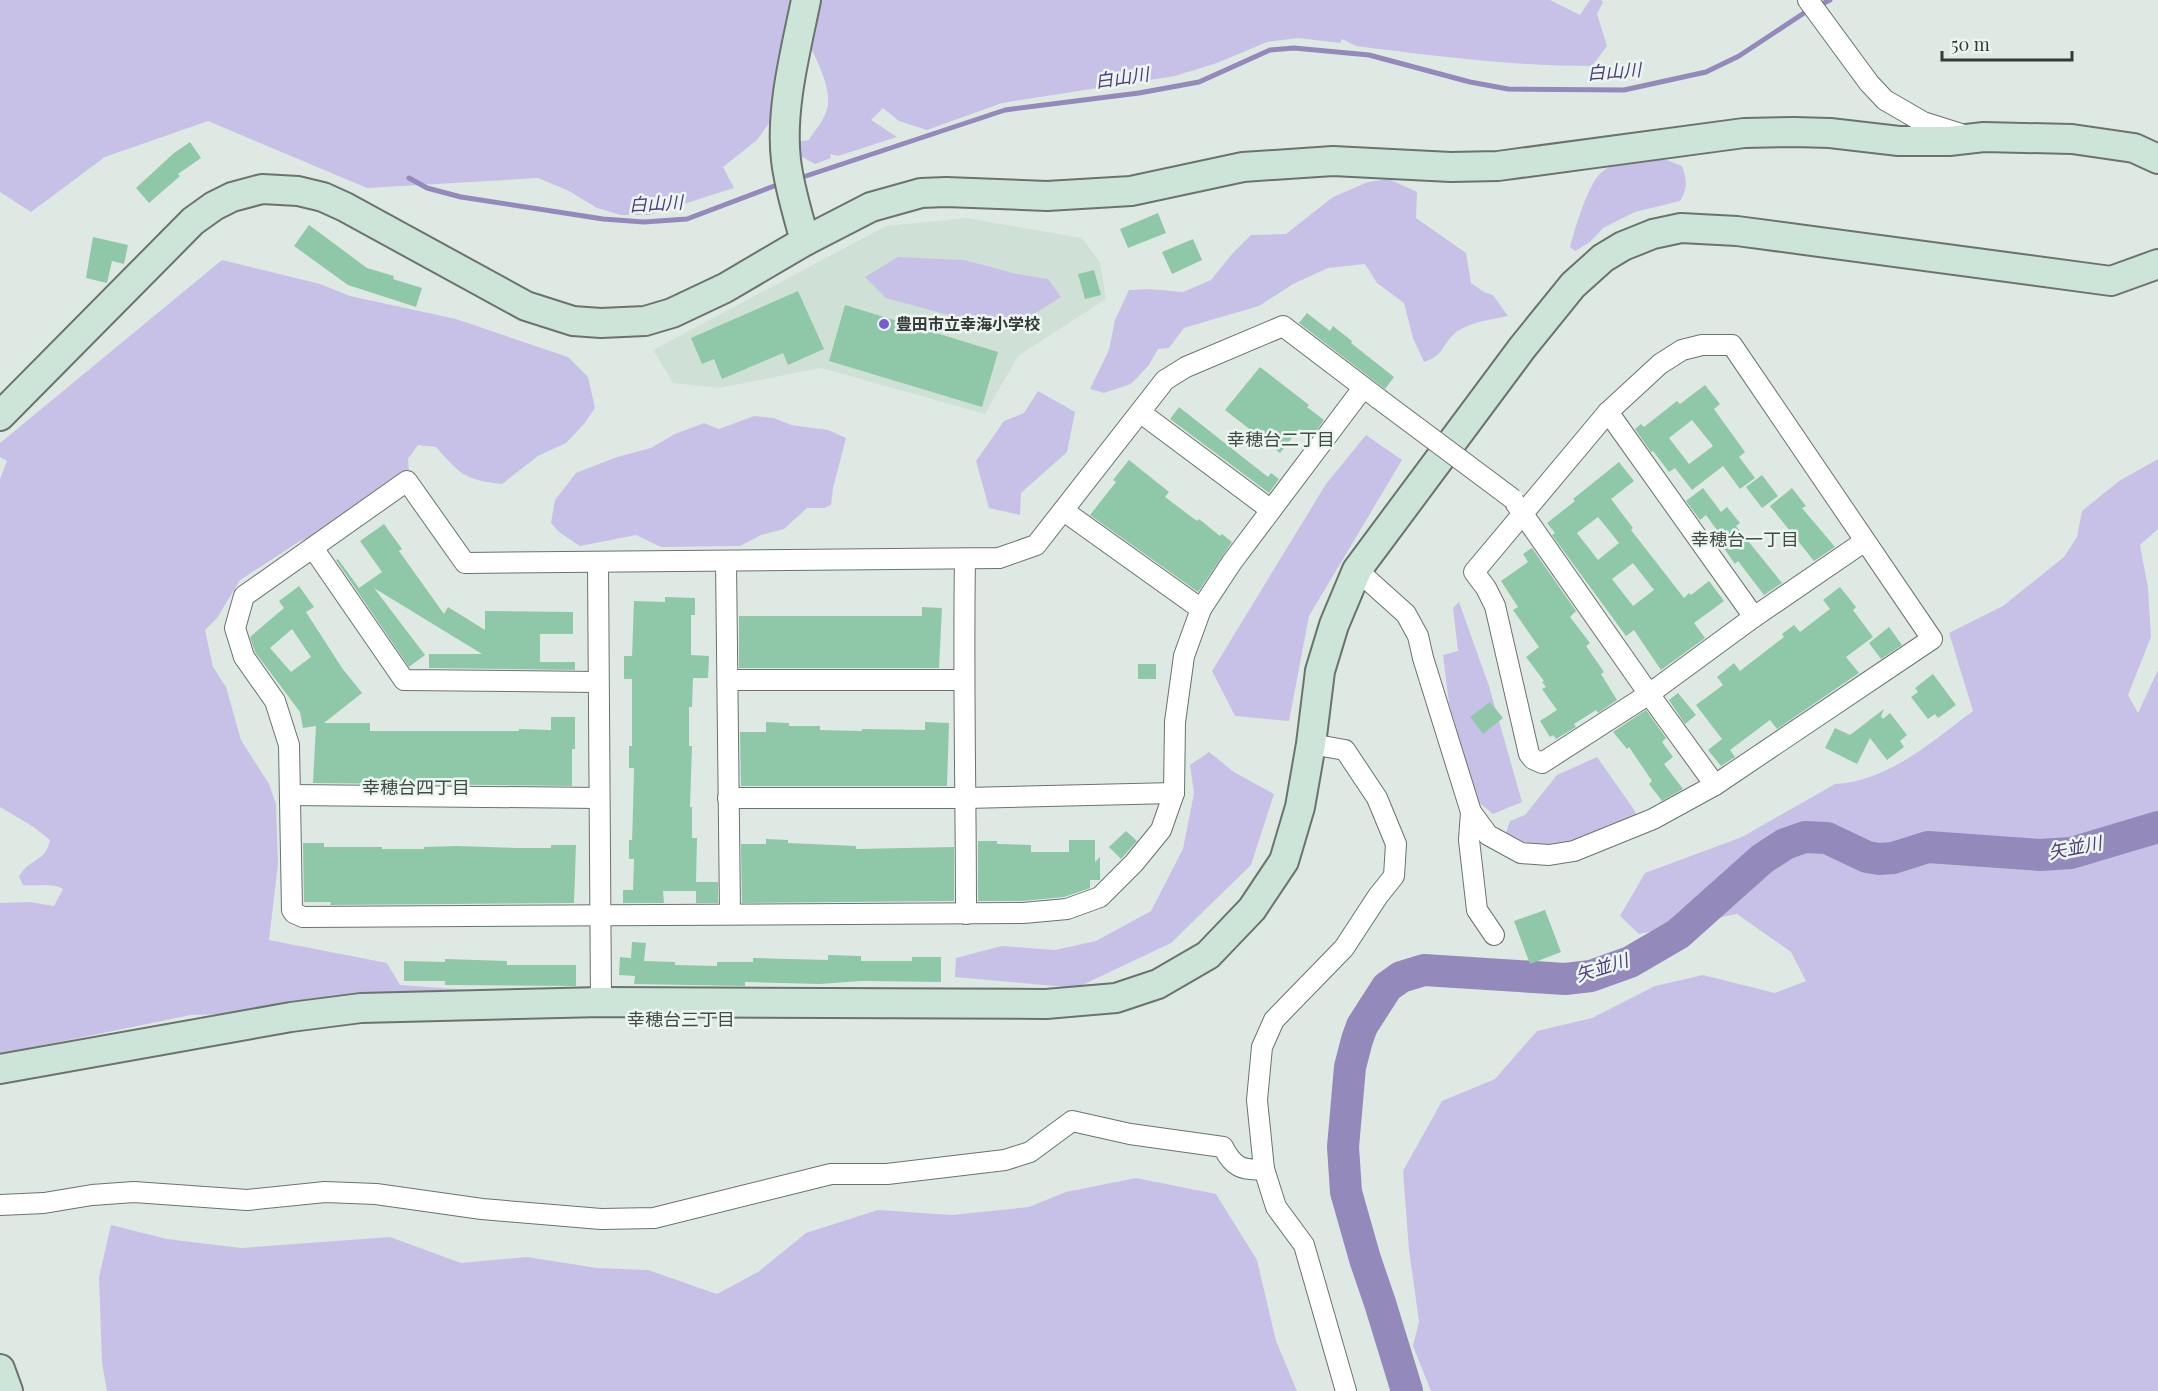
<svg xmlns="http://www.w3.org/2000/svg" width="2158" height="1391" font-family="'Playfair Display','Noto Sans JP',serif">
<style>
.built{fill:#cfe1d6}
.green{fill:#c8c1e7}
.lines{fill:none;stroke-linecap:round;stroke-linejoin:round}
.stream{stroke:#9489bb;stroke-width:5}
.river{stroke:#9489bb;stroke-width:32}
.building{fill:#8fc8a8;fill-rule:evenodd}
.street-casing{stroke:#6a736e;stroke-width:22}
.secondary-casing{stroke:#6a736e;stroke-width:32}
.street{stroke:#fff;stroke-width:20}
.secondary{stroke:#cde5d8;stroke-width:28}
.street-bridge-casing{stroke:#6a736e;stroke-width:22;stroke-linecap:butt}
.street-bridge{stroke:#fff;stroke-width:20}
.poi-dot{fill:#7e58d2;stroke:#ecf6f0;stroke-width:2}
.labels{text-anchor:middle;stroke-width:5;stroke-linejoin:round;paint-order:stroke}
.poi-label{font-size:16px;font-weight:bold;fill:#353937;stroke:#ecf6f0;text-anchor:start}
.water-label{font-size:18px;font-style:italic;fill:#4f3d7e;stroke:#ecf6f0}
.neighbourhood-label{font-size:18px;fill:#434b46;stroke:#ecf6f0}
</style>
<rect width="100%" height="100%" fill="#dfe9e3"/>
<path class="built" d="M966 218 1082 238 1100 262 1106 299 1018 356 985 414 821 368 719 388 673 383 653 350 886 226Z"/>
<g class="green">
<path d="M0 0H795L770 122 757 140 723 167 734 188 649 215H621L597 208 569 191 538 178 367 188 208 121 105 157 31 212 0 192Z"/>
<path d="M818 0H1550L1580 15 1590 0H1601L1603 2 1597 14 1607 46 1592 66C1513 66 1434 56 1356 46L1342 39 1340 43 1298 38 1267 42 1217 63 1175 76 1002 103 927 130 899 121 883 108 871 120 897 137 838 156 830 154 831 158 815 164 795 153 797 142 809 140C814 131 823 122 826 112 834 94 818 61 809 45Z"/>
<path d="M1643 159 1667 160 1682 166C1687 181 1688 188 1680 201L1635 212 1603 228 1590 242 1575 251 1570 247C1575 229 1588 182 1603 171 1613 162 1631 162 1643 159Z"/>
<path d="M1389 179 1417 192 1416 218 1466 253 1471 283 1484 292 1493 295 1508 316C1491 320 1468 322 1454 334 1441 347 1444 355 1424 362L1413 338 1404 303 1377 283 1365 264 1328 268 1293 284 1259 306 1184 328 1169 348 1158 349 1149 365 1131 384 1104 393 1090 389 1109 350 1115 320 1129 290 1149 289 1183 292 1211 280 1232 254 1251 235 1286 234 1333 197 1368 182Z"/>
<path d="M898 257 964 260 1017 274 1048 279 1061 297 1007 331 886 298 865 277Z"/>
<path d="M222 260 320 284 350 296 456 319 568 357 588 377 595 408 584 424 566 443 538 456 502 484C464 480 460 474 436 447L418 445 408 459 409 472 312 537 300 541 240 580 217 618 205 630 213 667 226 687 241 740 269 784 276 804 278 864 269 940 387 963 400 985 541 995 547 1007 191 1015 0 1054V903L30 902 54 906 63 889C50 882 37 887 23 885L19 877C29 857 45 864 50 840L32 826 0 807V479L7 461 0 457V443Z"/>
<path d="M1038 391 1075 412 1067 452 1021 493 1020 515 989 508 976 461 1004 421 1024 413Z"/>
<path d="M754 416 774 418 791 425 828 430 846 438 833 488 831 505 824 508H807L784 529 761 535 740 546 661 547 636 535 580 546 559 532 551 523 555 500 576 473 617 457 651 448 675 434 704 423 719 429Z"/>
<path d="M1366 435 1402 460 1309 616 1289 721 1235 716 1212 671 1326 484Z"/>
<path d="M2158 459V529L2140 545 2148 588 2151 637 2128 695 2138 713 2158 670V1391H1431L1413 1346 1419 1321 1409 1250 1403 1171 1442 1101 1495 1079 1537 1031 1592 1018 1655 986 1703 975 1775 993 1806 981 1791 952 1737 914 1639 934 1620 916 1645 873 1742 837 1835 784C1889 781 1931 742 1973 711L1949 633 2003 606 2064 557 2077 537 2082 511 2119 481Z"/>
<path d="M1459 602 1489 686 1522 802 1493 814 1476 800 1449 703 1443 655 1458 651 1453 608Z"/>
<path d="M1209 752 1234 772 1274 794 1251 865 1171 943 1076 988 955 977 956 958 1002 946 1055 950 1096 941 1151 911 1183 849 1194 793 1190 765Z"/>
<path d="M1597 757 1635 811 1640 826 1573 859 1505 835 1510 821 1525 815 1557 775Z"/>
<path d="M1136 1178 1216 1194 1257 1260 1276 1341 1297 1391H107L102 1363 99 1277 111 1225 167 1239 241 1248 390 1237 461 1263 527 1257 597 1268 648 1270 717 1294 758 1272 806 1233 878 1210 952 1215 1029 1207 1066 1192Z"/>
</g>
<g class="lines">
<g class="stream">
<path d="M409 178 427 188 461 197 603 219 644 222 687 219 782 183"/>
<path d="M797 179 1005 110 1139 93 1199 82 1270 50 1294 48 1369 55 1470 82 1508 89 1624 90 1706 72 1739 56 1804 13 1830 0"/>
</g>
<path class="river" d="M1407 1391 1380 1303 1365 1259 1346 1192 1343 1147 1350 1067 1357 1040 1362 1026 1387 987 1401 977 1424 970 1565 979 1591 976 1630 962 1678 934 1762 859 1785 844 1805 837 1827 838 1867 857 1879 859 1893 858 1928 847 2040 855 2071 853 2158 827"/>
</g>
<g class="building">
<path d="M190 142 201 158 178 174 180 176 149 203 136 188 174 153Z"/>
<path d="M1158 213 1166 233 1128 248 1120 229Z"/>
<path d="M309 225 367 268 394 276 393 279 422 288 416 307 348 285 294 246Z"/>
<path d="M93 237 128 245 124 264 112 261 107 283 86 278Z"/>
<path d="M1193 239 1202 260 1172 274 1162 252Z"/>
<path d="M1094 270 1101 295 1085 299 1078 274Z"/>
<path d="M798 291 824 349 788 365 783 353 722 379 714 359 702 364 691 338Z"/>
<path d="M845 305 998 352 982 407 829 361Z"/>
<path d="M1307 313 1330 331 1333 326 1352 341 1351 343 1394 377 1385 389 1299 323Z"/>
<path d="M1260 367 1309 405 1307 407 1324 420 1311 438 1299 429 1280 453 1225 410Z"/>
<path d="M1705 385 1720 404 1714 409 1745 452 1739 457 1755 478 1740 489 1723 466 1692 490 1675 468 1669 472 1653 451 1651 452 1635 429 1641 424 1644 427 1677 401 1680 404ZM1692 420 1713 446 1689 464 1669 438Z"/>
<path d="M1179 407 1268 477 1271 473 1279 479 1269 493 1170 419Z"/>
<path d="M1129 460 1169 492 1165 497 1197 521 1199 519 1220 536 1222 534 1232 542 1198 592 1090 515 1116 482 1113 480Z"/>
<path d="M1619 462 1634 481 1611 499 1633 528 1631 530 1684 598 1689 593 1691 595 1709 581 1724 601 1694 623 1705 638 1661 670 1634 630 1626 636 1552 535 1555 533 1547 523 1575 501 1573 499ZM1598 517 1619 543 1598 560 1577 533ZM1633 563 1654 590 1633 606 1612 579Z"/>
<path d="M1762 475 1778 496 1762 508 1746 487Z"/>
<path d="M1703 488 1721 512 1727 507 1740 523 1736 526 1782 583 1764 595 1738 561 1735 564 1723 547 1727 544 1706 515 1700 520 1686 501Z"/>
<path d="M1792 488 1806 506 1802 508 1835 547 1814 561 1770 506Z"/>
<path d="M384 524 402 549 399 551 444 614 448 607 485 630V611L573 612V634H540V662H575V670L429 668V654H482L374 588 425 655 409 667 336 560 338 559 359 588 382 572 360 541Z"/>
<path d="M1532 548 1576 611 1570 617 1590 643 1586 646 1604 672 1601 674 1617 700 1598 713 1596 710 1574 724 1576 727 1556 739 1553 735 1550 737 1540 721 1557 710 1542 689 1546 687 1542 682 1544 681 1526 657 1539 647 1513 610 1518 607 1501 581 1528 562 1523 554Z"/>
<path d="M299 586 314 607 306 612 342 668 362 693 324 723H370V731H519V729L551 730V717H575V749H572V786L313 783 316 726 303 728 300 712 255 652 250 637 284 608 279 601ZM292 629 311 657 291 672 270 648Z"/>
<path d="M1840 587 1856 607 1853 610 1873 637 1846 657 1859 673 1777 729 1770 720 1730 750 1735 757 1721 766 1708 750 1722 739 1696 705 1723 685 1717 677 1734 663 1740 671 1784 637 1782 634 1794 625 1800 632 1830 609 1823 600Z"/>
<path d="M665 597 695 598V615H691V655L709 656 708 678H693L692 707H689V746H692L690 807H692V838H697L696 882H718V903H696V891H663L664 903H623V890H633L634 859H629V840H632L633 809 634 768H629V746H632V679H624V656H632L634 601 665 602Z"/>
<path d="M922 607 942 608 939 668H739V616H922Z"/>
<path d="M1889 627 1902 645 1881 659 1869 643Z"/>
<rect x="1138" y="664" width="18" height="15"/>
<path d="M1933 674 1956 705 1938 718 1935 714 1928 719 1911 697 1918 692 1915 688Z"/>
<path d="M1678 693 1696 715 1685 724 1669 700Z"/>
<path d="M1490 702 1503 718 1483 734 1470 717Z"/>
<path d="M1884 709 1881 716 1883 719 1890 713 1907 735 1900 741 1904 747 1887 760 1870 738 1857 764 1825 748 1835 728 1850 735Z"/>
<path d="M1646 710 1666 738 1662 742 1673 757 1664 764 1683 789 1662 801 1649 784 1652 781 1629 747 1627 749 1613 732Z"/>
<path d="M766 722 789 723V726H820V730L862 731V729L925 730V722L949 723 947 786H741L740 732H766Z"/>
<path d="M1126 831 1137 841 1121 859 1109 847Z"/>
<path d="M766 839 788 840V843L856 846V849L954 847V901L742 903 741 844H766Z"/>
<path d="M1069 840H1095V862L1100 857V880H1090V888L1064 897 1022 901H978V841H997V844L1031 845V852H1069Z"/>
<path d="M303 843H324V847H382V849H424V847L457 846 517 848H551V845H576L574 903 330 905 331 902H304Z"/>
<path d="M1545 910 1561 952 1530 964 1514 921Z"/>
<path d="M632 942 646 943 644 961 675 962V965L717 966V962H753V958L828 960V955L861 956V961H912V957H941V982L861 981 820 984 745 982V986L634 984 635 976 619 975 620 957 631 958Z"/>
<path d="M445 959 507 961V965H576V986L445 985V981H404V961L445 962Z"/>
</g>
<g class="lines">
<g class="street-casing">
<g id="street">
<path d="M1808 0 1869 83 1885 100 1923 122 1961 134"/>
<path d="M1363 388 1232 562 1201 609 1184 656 1175 722 1174 793 1161 830 1134 863 1100 897 1067 909 1023 913 303 917 294 913 292 910 289 745 275 701 244 657 235 628 244 596 407 481 465 563 999 558 1036 545 1165 380 1186 367 1283 326 1379 399"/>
<path d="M1608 412 1754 617"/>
<path d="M1141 413 1271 510"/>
<path d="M1516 504 1649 694 1715 785"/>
<path d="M1064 511 1201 609"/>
<path d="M313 548 404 680 597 682"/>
<path d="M965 559C963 677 966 796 966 914"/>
<path d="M726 561 730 913"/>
<path d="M598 562 601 1002"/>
<path d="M1357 570 1406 614 1418 636 1423 658 1471 812 1488 835 1521 853 1549 855 1574 851 1653 819 1715 785 1932 639 1732 345H1702L1682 350 1660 364 1608 412 1474 572 1486 588 1495 606 1529 754 1533 759 1542 763 1649 694 1754 617 1865 541"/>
<path d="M729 680H963"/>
<path d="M1311 744 1345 750 1377 798 1396 844 1394 876 1378 896 1344 948 1274 1020 1262 1047 1257 1100 1264 1169 1276 1207 1304 1245 1346 1391"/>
<path d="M291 795 599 798"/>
<path d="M728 798H966L1174 793"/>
<path d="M1471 812 1469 840 1477 910 1494 935"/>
<path d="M0 1205 44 1203 92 1195 134 1192 247 1200 325 1192 376 1194 482 1209 601 1219 654 1218 831 1174H887L1005 1160 1030 1152 1072 1121 1130 1134 1223 1147C1233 1167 1242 1171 1264 1169"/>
</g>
</g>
<g class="secondary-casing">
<g id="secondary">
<path d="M805 241C798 215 789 187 786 160 780 109 796 50 806 0"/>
<path d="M0 416 193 221 214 206 232 197 262 189 298 191 323 197 345 207 526 306 573 321 601 323 645 321 672 313 725 288 805 241 871 207 921 193 946 192 1047 196 1131 191 1243 167 1333 161 1451 167 1498 166 1744 133 1794 132 1830 133 1899 141H1949L1984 137 2072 139 2134 148 2158 159"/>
<path d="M0 1069 291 1017 361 1008 601 1002 1046 1004 1116 998 1158 984 1208 955 1252 909 1284 861 1300 807 1311 744 1320 671 1334 625 1357 570 1522 348 1573 285 1603 258 1623 246 1653 234 1681 228 1737 231 2111 281 2158 264"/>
<path d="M0 1369 8 1391"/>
</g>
</g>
<use href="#street" class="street"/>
<use href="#secondary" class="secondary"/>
<g class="street-bridge-casing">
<path id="street-bridge" d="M1379 399 1513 499"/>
</g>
<use href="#street-bridge" class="street-bridge"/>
</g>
<circle class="poi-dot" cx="884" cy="324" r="6"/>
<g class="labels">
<g class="poi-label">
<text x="896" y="330">豊田市立幸海小学校</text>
</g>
<g class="water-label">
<text transform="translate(1614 72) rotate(-4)" y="6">白山川</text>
<text transform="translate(1122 78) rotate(-8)" y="6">白山川</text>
<text transform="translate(656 204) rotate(-3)" y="6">白山川</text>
<text transform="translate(2075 848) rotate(-11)" y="6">矢並川</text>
<text transform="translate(1602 968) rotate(-17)" y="6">矢並川</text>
</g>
<g class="neighbourhood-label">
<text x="1281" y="446">幸穂台二丁目</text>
<text x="1745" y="546">幸穂台一丁目</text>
<text x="416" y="794">幸穂台四丁目</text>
<text x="681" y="1026">幸穂台三丁目</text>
</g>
</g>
<path d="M1942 51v9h130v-9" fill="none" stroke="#353937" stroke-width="3"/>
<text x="1951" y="51" font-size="18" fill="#353937" stroke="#ecf6f0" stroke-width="4.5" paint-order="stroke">50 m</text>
</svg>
